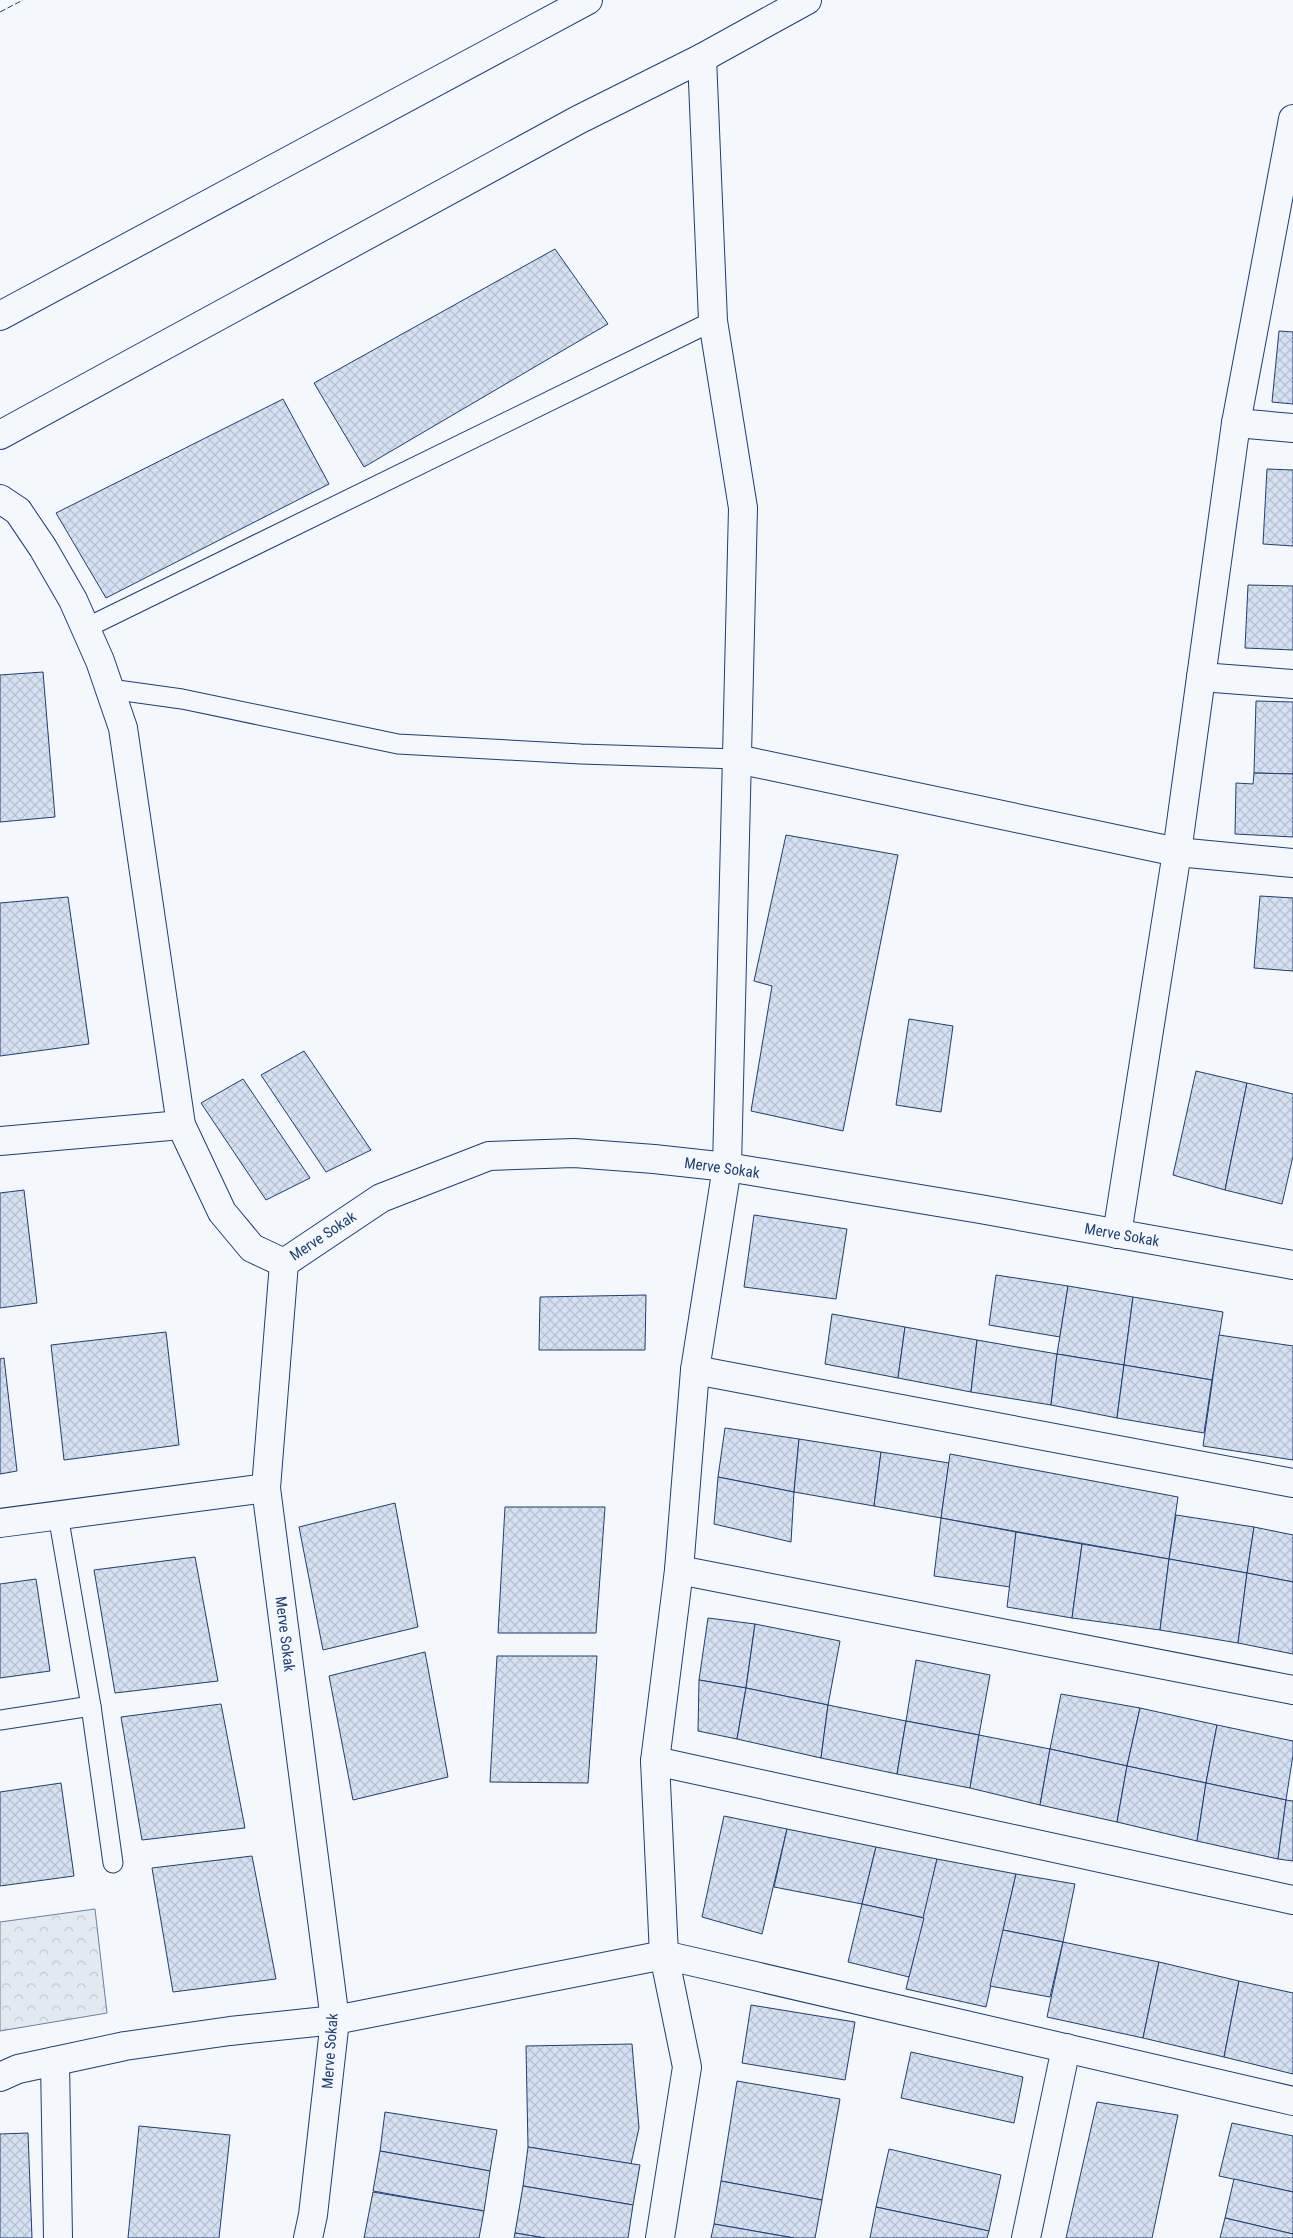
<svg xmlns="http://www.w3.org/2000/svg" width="1293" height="2238" font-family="'Roboto Condensed',sans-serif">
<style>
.forest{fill:url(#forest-crowns);stroke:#687fa3}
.building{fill:url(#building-cross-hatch);stroke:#1d3f73}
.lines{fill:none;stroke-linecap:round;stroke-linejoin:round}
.lane-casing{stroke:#1d3f73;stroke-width:21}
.street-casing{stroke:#1d3f73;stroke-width:30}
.secondary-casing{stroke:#1d3f73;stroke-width:30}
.lane{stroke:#f4f7fb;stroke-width:19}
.street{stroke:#f4f7fb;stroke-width:28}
.secondary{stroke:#f4f7fb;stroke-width:28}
.fence{stroke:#1d3f73;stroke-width:1;stroke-dasharray:6 2.5;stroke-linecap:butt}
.labels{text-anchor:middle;stroke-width:4;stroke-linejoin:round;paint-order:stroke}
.street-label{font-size:15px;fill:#1d3f73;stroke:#f4f7fb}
</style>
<defs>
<pattern id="forest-crowns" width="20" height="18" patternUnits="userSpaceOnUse" patternTransform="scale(1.25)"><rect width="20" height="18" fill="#e3e9f0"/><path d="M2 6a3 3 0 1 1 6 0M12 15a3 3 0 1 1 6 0" fill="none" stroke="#c2c9d1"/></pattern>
<pattern id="building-cross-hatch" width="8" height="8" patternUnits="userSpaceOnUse" patternTransform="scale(1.25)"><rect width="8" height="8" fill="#d5e0f0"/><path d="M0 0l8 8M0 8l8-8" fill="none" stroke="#b6c1d1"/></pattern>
</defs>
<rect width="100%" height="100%" fill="#f4f7fb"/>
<path class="forest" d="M95 1909 107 2013 0 2031V1922Z"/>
<g class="building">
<path d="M555 249 608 324 364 467 314 383Z"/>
<path d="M1279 331 1293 332V404L1272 402Z"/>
<path d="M283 399 329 484 106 598 56 513Z"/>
<path d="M1267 469 1293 470V546L1263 544Z"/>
<path d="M1248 585 1293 586V650L1245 648Z"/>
<path d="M43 672 55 817 0 822V675Z"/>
<path d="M1256 701 1293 702V774L1254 773Z"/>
<path d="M1254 773 1293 774V837L1235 834 1236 783 1253 784Z"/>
<path d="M786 835 898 855 843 1131 751 1111 772 986 754 981Z"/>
<path d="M1260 896 1293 898V971L1254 968Z"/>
<path d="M68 897 89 1044 0 1056V903Z"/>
<path d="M909 1019 953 1026 941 1112 896 1105Z"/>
<path d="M304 1051 371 1150 326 1172 261 1075Z"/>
<path d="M1196 1071 1247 1083 1225 1190 1173 1175Z"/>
<path d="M243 1079 310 1178 266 1200 201 1103Z"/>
<path d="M1247 1083 1293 1094V1156L1282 1204 1225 1190Z"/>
<path d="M24 1190 37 1303 0 1308V1193Z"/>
<path d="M754 1215 847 1229 836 1299 744 1287Z"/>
<path d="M996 1275 1068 1286 1060 1337 989 1325Z"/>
<path d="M1068 1286 1133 1297 1124 1365 1057 1354Z"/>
<path d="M646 1295 645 1350H539L540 1297Z"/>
<path d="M1133 1297 1223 1312 1212 1380 1124 1365Z"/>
<path d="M832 1314 905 1327 898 1378 825 1364Z"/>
<path d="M905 1327 977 1340 971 1392 898 1378Z"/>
<path d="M166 1332 179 1445 64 1460 51 1345Z"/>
<path d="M1219 1335 1293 1346V1460L1203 1446Z"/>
<path d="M977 1340 1057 1354 1051 1405 971 1392Z"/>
<path d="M1057 1354 1124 1365 1117 1418 1051 1405Z"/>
<path d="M4 1358 17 1471 0 1474V1359Z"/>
<path d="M1124 1365 1212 1380 1204 1433 1117 1418Z"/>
<path d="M725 1428 799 1439 794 1492 718 1477Z"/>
<path d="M799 1439 881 1452 874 1506 794 1492Z"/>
<path d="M881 1452 949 1463 941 1518 874 1506Z"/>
<path d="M950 1454 1178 1497 1169 1559 941 1518Z"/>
<path d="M718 1477 794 1492 791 1542 714 1524Z"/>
<path d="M395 1503 418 1627 323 1650 299 1527Z"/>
<path d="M505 1507H605L596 1633H498Z"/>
<path d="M1176 1515 1254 1527 1247 1573 1169 1559Z"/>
<path d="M941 1518 1016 1532 1010 1587 934 1576Z"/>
<path d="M1254 1527 1293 1535V1582L1247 1573Z"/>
<path d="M1016 1532 1082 1544 1072 1618 1007 1607Z"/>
<path d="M1082 1544 1169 1559 1160 1630 1072 1618Z"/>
<path d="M195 1557 218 1681 115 1693 94 1570Z"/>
<path d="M1169 1559 1247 1573 1238 1643 1160 1630Z"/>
<path d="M1247 1573 1293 1582V1654L1238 1643Z"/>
<path d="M36 1579 50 1671 0 1678V1584Z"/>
<path d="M708 1618 755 1624 746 1688 699 1680Z"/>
<path d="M755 1624 840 1641 828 1705 746 1688Z"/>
<path d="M425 1652 448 1777 353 1800 329 1676Z"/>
<path d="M497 1656H597L588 1783 490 1782Z"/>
<path d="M916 1660 990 1675 979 1735 906 1721Z"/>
<path d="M699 1680 746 1688 737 1739 698 1731Z"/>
<path d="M746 1688 828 1705 821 1758 737 1739Z"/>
<path d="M1061 1694 1140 1708 1127 1766 1050 1749Z"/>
<path d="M221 1704 245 1828 142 1840 121 1717Z"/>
<path d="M828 1705 906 1721 897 1774 821 1758Z"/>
<path d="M1140 1708 1217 1725 1206 1783 1127 1766Z"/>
<path d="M906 1721 979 1735 970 1788 897 1774Z"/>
<path d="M1217 1725 1293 1741V1755L1286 1800 1206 1783Z"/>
<path d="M979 1735 1050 1749 1040 1805 970 1788Z"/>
<path d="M1050 1749 1127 1766 1117 1822 1040 1805Z"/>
<path d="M1127 1766 1206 1783 1197 1841 1117 1822Z"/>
<path d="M61 1783 74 1876 0 1886V1792Z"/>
<path d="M1206 1783 1286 1800 1278 1859 1197 1841Z"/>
<path d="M1286 1800 1293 1801V1861L1278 1859Z"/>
<path d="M724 1816 787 1829 762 1934 702 1917Z"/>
<path d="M787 1829 876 1847 862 1904 774 1887Z"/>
<path d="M876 1847 937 1859 924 1918 862 1904Z"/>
<path d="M252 1856 276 1979 173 1992 152 1868Z"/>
<path d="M937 1859 1016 1874 986 2007 906 1989Z"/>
<path d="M1016 1874 1075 1884 1063 1942 1003 1930Z"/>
<path d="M862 1904 924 1918 909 1977 848 1962Z"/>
<path d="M1003 1930 1063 1942 1050 1997 990 1986Z"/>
<path d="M1063 1942 1159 1962 1143 2038 1047 2017Z"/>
<path d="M1159 1962 1239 1981 1224 2057 1143 2038Z"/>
<path d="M1239 1981 1293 1993V2074L1224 2057Z"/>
<path d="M751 2005 855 2022 845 2080 742 2063Z"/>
<path d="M632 2044 639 2128 631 2164 528 2147 526 2046Z"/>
<path d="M911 2052 1023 2077 1014 2123 901 2098Z"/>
<path d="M737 2081 840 2099 822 2200 721 2181Z"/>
<path d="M1097 2102 1178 2115 1152 2238H1066Z"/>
<path d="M385 2112 497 2130 490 2171 380 2151Z"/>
<path d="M1232 2123 1293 2136V2192L1219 2176Z"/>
<path d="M139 2126 230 2135 219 2238H128Z"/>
<path d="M28 2133 32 2238H0V2134Z"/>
<path d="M528 2147 640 2165 633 2205 523 2186Z"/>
<path d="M889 2149 1001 2175 989 2231 876 2207Z"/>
<path d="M380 2151 490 2171 484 2211 373 2191Z"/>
<path d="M1234 2179 1293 2192V2234L1225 2218Z"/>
<path d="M721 2181 822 2200 815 2238H794L714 2224Z"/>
<path d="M523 2186 633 2205 628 2238H545L515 2233Z"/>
<path d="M373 2192 484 2211 479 2238H364Z"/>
<path d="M876 2207 989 2231 987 2238H870Z"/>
<path d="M1225 2218 1293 2234V2238H1220Z"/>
<path d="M714 2224 794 2238H711Z"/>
<path d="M515 2233 545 2238H514Z"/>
</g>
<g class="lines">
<g class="lane-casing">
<g id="lane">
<path d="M86 628 713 321"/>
<path d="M110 689 182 699 398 744 581 754 737 759"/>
<path d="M58 1515 91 1706 113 1863"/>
<path d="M0 1720 91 1706"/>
</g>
</g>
<g class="street-casing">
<g id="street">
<path d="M1236 423 1293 428"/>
<path d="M0 499 18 511 43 548 73 600 100 661 123 728 181 1125 222 1212 252 1248 284 1263"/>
<path d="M1201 677 1293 684"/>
<path d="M737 759 1177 852 1293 863"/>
<path d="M0 1141 181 1125"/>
<path d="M1117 1234 1177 852 1236 423 1293 119"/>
<path d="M695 1370 1293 1483"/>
<path d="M0 1523 266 1488"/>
<path d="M679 1570 1293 1690"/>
<path d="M655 1761 1293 1900"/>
<path d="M55 2061 58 2238"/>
<path d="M0 2077 18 2069 125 2046 230 2031 335 2020 664 1955 1293 2101"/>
<path d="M308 2238 313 2215 335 2020 266 1488 284 1263 381 1198 489 1156 574 1153 654 1159 727 1167 980 1209 1293 1265"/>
<path d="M660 2238 687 2067 664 1955 655 1761 679 1570 695 1370 727 1167 743 508 713 321 702 58"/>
<path d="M1026 2238 1066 2048"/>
</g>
</g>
<g class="secondary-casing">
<g id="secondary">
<path d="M0 316 588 0"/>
<path d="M0 435 578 120 702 58 807 0"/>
</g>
</g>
<use href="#lane" class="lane"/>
<use href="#street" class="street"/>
<use href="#secondary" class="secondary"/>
<path class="fence" d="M0 12 23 0"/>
</g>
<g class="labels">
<g class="street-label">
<text transform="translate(722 1168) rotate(8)" y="5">Merve Sokak</text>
<text transform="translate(1122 1235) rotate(10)" y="5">Merve Sokak</text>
<text transform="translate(323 1236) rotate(-34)" y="5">Merve Sokak</text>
<text transform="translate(285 1634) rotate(83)" y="5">Merve Sokak</text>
<text transform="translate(330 2051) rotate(-86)" y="5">Merve Sokak</text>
</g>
</g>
</svg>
